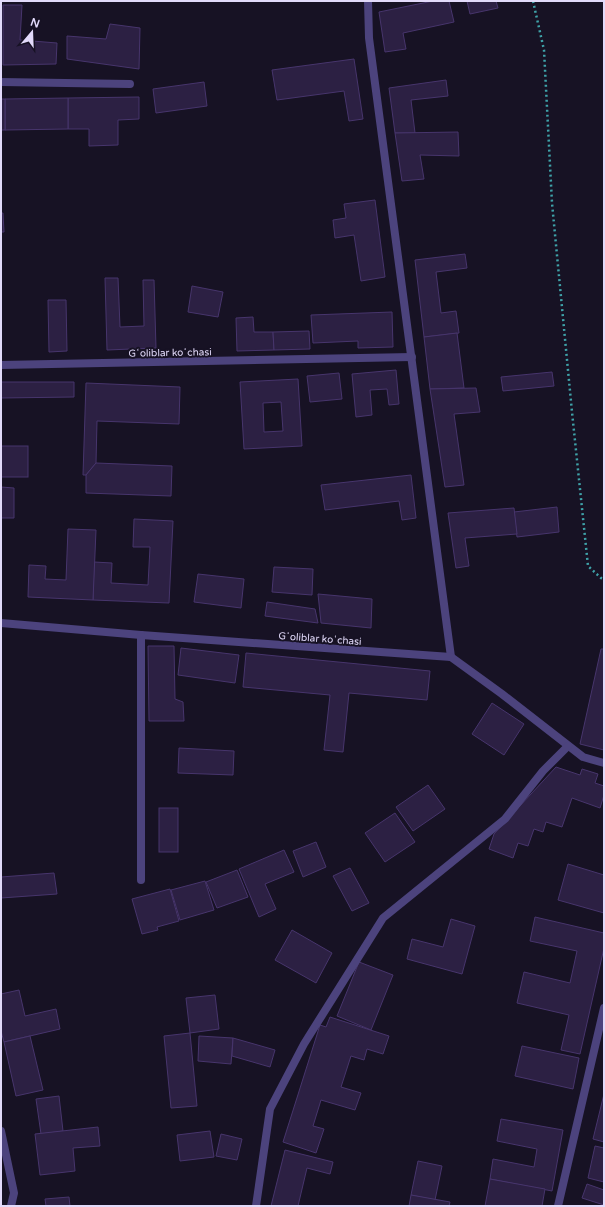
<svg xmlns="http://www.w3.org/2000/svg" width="605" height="1207" font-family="'Varela Round',sans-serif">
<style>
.building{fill:#2c2043;stroke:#47356c;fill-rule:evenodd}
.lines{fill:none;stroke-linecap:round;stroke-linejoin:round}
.path{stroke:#3fa3a9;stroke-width:2.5;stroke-dasharray:2 3;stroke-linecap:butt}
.minor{stroke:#4c437d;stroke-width:8}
.labels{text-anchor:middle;stroke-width:4;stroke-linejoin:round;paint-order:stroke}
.street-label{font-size:10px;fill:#e2dafa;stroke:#171224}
</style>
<rect width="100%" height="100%" fill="#171224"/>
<g class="building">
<path d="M433 1H449L454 22 403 33 406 49 385 52 379 12Z"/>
<path d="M467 1H496L498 8 470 14Z"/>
<path d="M3 5H22L20 40 57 43 56 64 3 65Z"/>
<path d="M110 24 140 28 139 69 67 59V36L106 39Z"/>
<path d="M354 59 363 119 349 121 344 91 277 100 272 70Z"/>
<path d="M446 80 448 96 411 100 415 133H395L389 88Z"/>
<path d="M204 82 207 106 156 113 153 89Z"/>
<path d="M139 97V119L118 120V145L89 146V129H68V98Z"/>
<path d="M68 98V129L5 130V99Z"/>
<rect x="1" y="99" width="4" height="31"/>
<path d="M458 132 459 156 420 155 424 179 402 181 395 133Z"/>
<path d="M375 200 385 277 361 281 354 235 335 238 333 220 346 218 344 204Z"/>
<path d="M1 213H3L4 232H1Z"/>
<path d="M465 254 467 268 436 272 441 313 456 311 459 333 424 337 415 260Z"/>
<path d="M105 278H118L120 327 144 326 143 280H154L156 348 107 350Z"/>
<path d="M192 286 223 292 218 317 188 312Z"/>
<path d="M48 300H66L67 351 49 352Z"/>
<path d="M392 312 393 347 358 348V341L313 343 311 315Z"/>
<path d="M253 317 254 332H273L274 350 237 351 236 318Z"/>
<path d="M309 331 310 349 274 350 273 332Z"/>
<path d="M457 333 464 388 430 389 424 337Z"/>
<path d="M396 370 399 404 389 405 387 389 370 390 372 415 356 417 352 374Z"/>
<path d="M552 372 554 386 503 391 501 377Z"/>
<path d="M339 373 342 399 310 402 307 376Z"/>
<path d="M298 379 302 446 244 449 240 382ZM281 402 283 431 264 432 263 403Z"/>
<path d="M1 382H74V397L1 398Z"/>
<path d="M86 383 180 387 179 424 97 421 96 463 86 475H83Z"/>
<path d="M476 388 480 412 454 414 464 485 445 487 430 389Z"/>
<rect x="1" y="446" width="27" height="31"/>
<path d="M96 463 172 466 171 496 86 493V475Z"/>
<path d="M411 475 416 518 402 520 399 501 325 510 321 485Z"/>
<path d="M1 487 14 488V518H1Z"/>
<path d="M557 507 559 532 517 537 514 512Z"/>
<path d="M514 508 517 534 465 538 469 566 456 568 448 513Z"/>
<path d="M134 519 173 521 169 603 93 600 94 562 112 563 111 583 148 585 150 547H133Z"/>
<path d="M68 529 96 530 93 600 28 597 29 565 46 566 45 579 66 580Z"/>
<path d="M274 567 313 569 312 595 272 592Z"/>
<path d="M198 574 244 579 241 608 194 602Z"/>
<path d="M318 594 372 599 371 628 321 623Z"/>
<path d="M267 602 315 609 318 623 265 616Z"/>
<path d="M148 646H174L175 699 183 702 184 721H149Z"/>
<path d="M181 648 239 655 235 683 178 675Z"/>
<path d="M601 649H604V750L580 744Z"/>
<path d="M246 653 430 671 427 700 349 693 343 752 324 750 330 695 243 687Z"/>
<path d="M492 703 524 724 504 755 472 734Z"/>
<path d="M179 748 234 751 233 775 178 773Z"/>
<path d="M556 767 580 775 582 769 598 774 595 783 604 786V795L600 808 572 798 562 827 546 822 543 832 534 829 528 846 518 843 513 858 489 849 494 834Z"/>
<path d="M428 785 445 809 413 831 396 807Z"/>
<rect x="159" y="808" width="19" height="44"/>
<path d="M395 813 415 842 385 862 365 833Z"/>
<path d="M316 842 326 867 303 877 293 851Z"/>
<path d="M284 850 294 872 265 884 276 909 259 917 239 869Z"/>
<path d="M568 864 604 875V913L558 900Z"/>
<path d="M350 868 369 903 352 911 333 876Z"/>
<path d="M237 870 248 897 217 908 206 882Z"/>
<path d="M54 873 57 894 1 898V877Z"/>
<path d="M205 881 214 910 180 920 171 890Z"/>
<path d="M170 889 179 921 157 927 158 930 142 934 132 899Z"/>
<path d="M535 917 604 933V948L580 1054 561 1050 569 1015 517 1003 524 972 570 983 577 951 530 941Z"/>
<path d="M451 919 475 926 462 974 407 959 412 939 443 947Z"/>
<path d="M292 930 332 953 316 983 275 960Z"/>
<path d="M359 962 393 975 371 1030 337 1016Z"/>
<path d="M19 990 25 1016 56 1009 60 1029 4 1042 1 1031V994Z"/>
<path d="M215 995 219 1029 190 1033 186 998Z"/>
<path d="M330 1017 389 1036 383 1054 367 1049 364 1060 351 1056 341 1087 361 1093 355 1110 321 1100 313 1126 324 1129 316 1153 283 1142 320 1025 326 1027Z"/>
<path d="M190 1033 197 1106 171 1108 164 1036Z"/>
<path d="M30 1036 43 1090 16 1096 4 1042Z"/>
<path d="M199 1036 233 1038 231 1064 198 1061Z"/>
<path d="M233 1038 275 1050 270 1067 232 1056Z"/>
<path d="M522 1046 579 1058 573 1089 515 1076Z"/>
<path d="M604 1094V1142L593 1139Z"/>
<path d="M59 1096 63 1131 41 1134 36 1099Z"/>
<path d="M501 1119 563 1130 552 1191 490 1179 493 1159 534 1167 537 1149 497 1141Z"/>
<path d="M98 1127 100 1146 73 1148 75 1171 40 1175 35 1134Z"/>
<path d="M210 1131 214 1157 180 1161 177 1135Z"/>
<path d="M221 1134 242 1139 237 1160 216 1156Z"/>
<path d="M595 1146 604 1148V1182L588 1178Z"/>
<path d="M285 1150 333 1162 330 1174 307 1168 298 1206H271Z"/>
<path d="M418 1161 442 1166 435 1200 411 1195Z"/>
<path d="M490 1179 545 1189 542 1206H485Z"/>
<path d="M587 1184 604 1190V1205L582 1198Z"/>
<path d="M411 1195 450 1202 449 1206H409Z"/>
<path d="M69 1197 70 1206H46L45 1199Z"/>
</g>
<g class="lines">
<path class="path" d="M533 1 544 50 552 203 572 412 588 566 601 578 604 579"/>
<g class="minor">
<path d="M368 1 369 38 451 657"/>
<path d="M1 82 130 84"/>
<path d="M1 365 412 357"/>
<path d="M1 623 141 635 451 657 502 694 583 757 604 763"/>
<path d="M141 635V880"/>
<path d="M1 1131 14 1193 11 1206"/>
<path d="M256 1206 270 1109 304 1044 383 918 505 819 543 771 568 746"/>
<path d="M558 1206 604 1008"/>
</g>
</g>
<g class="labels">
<g class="street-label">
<text transform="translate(170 352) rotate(-1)" y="4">Gʻoliblar koʻchasi</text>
<text transform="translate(320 638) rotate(4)" y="4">Gʻoliblar koʻchasi</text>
</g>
</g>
<rect width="605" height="1207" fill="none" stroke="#e2dafa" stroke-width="4"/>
<g transform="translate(32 32) rotate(19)" stroke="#171224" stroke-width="3" paint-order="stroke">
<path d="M0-3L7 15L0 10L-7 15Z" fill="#e2dafa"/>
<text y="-6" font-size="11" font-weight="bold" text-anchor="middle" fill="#e2dafa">N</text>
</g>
</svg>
